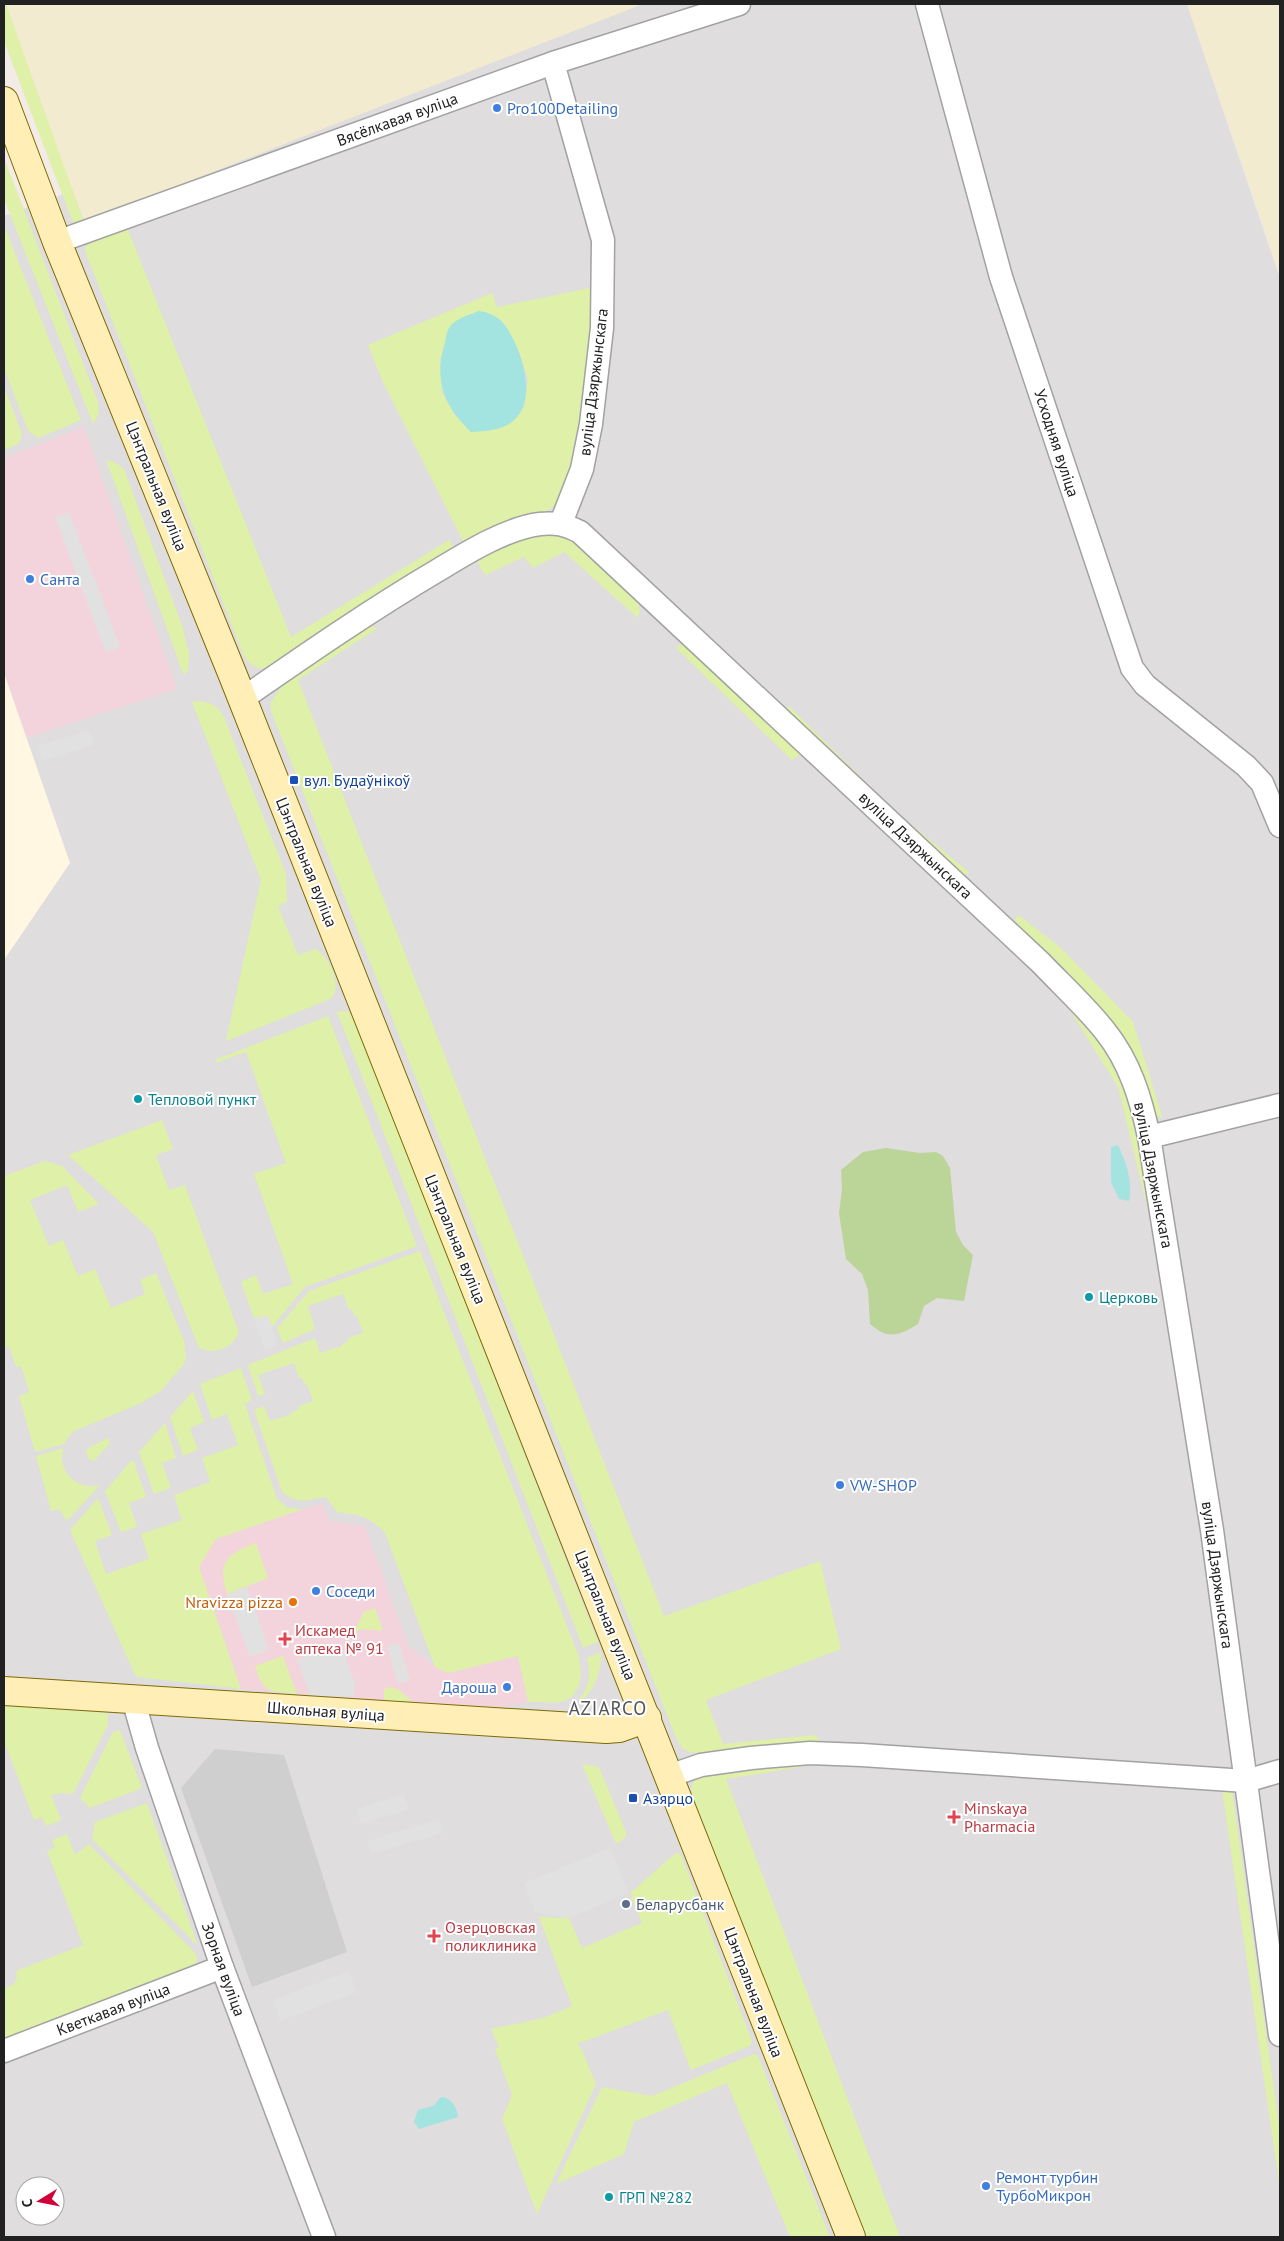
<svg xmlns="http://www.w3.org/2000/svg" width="1284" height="2241" font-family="'PT Sans',sans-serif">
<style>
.residential{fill:#dfddde;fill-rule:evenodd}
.commercial{fill:#f4d4dc}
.education{fill:#fff7e2}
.religious{fill:#cfcfcf}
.farmland{fill:#f2ebd0}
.grass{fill:#dff0a8;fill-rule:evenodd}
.forest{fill:#bad597}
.parking{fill:#e1e1e1}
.water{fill:#a3e3e0}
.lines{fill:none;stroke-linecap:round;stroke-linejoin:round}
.street-casing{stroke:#a2a2a2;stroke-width:25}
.secondary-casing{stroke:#7f6a00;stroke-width:30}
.street{stroke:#fff;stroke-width:22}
.secondary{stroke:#ffefb7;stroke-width:28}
.shop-dot{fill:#3f7fe0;stroke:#fff;stroke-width:2}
.transit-dot{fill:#1a4fb4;stroke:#fff;stroke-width:2}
.culture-dot{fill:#0f9aa8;stroke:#fff;stroke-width:2}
.food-dot{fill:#e8710a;stroke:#fff;stroke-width:2}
.health-dot{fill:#e0444e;stroke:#fff;stroke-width:2}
.service-dot{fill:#5c6f8a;stroke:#fff;stroke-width:2}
.labels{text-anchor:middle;stroke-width:4;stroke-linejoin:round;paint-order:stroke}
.shop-label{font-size:16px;fill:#366cbe;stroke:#fff;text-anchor:start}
.street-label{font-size:16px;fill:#212121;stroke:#fff}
.transit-label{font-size:16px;fill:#164399;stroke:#fff;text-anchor:start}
.culture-label{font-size:16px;fill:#0d838f;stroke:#fff;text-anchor:start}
.food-label{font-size:16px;fill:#c56008;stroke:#fff;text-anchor:end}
.health-label{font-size:16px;fill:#be3a42;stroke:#fff;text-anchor:start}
.service-label{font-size:16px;fill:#4e5e75;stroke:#fff;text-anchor:start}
.quarter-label{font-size:19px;letter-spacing:1px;fill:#545454;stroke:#fff}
</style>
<rect width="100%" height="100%" fill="#f2ebe6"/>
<path class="residential" d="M573 4H1187L1280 278V2237H4V216ZM25 2186H55V2216H25Z"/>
<g class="commercial">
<path d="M84 427 177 689 26 738 4 673V458Z"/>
<path d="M322 1503 330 1521 365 1526 408 1645 435 1667 448 1673 518 1656 528 1702 491 1710 241 1689 199 1567 215 1539Z"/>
</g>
<path class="education" d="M4 673 70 863 4 960Z"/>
<path class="religious" d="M215 1749 284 1755 347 1952 252 1987 181 1788Z"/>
<g class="farmland">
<path d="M6 4H643L84 222Z"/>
<path d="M1187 4H1280V275Z"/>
</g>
<g class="grass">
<path d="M4 4H6L84 222 75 224 72 220 4 41Z"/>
<path d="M4 158 98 402 99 414 93 424 4 199Z"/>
<path d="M589 218 596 239 585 420 564 494 556 504 547 511 464 543 382 380 368 345 492 293 497 307 590 288 592 254ZM503 322 518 351 528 379 524 408 456 417 442 392 440 359Z"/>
<path d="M4 225 81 420 38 438 28 431 4 368Z"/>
<path d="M126 225 291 637 449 540 454 548 273 666C259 671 252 668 244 656L85 251C87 235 113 231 126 225Z"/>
<path d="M4 386 22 434 19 444 4 450Z"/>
<path d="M106 460 115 462 124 469 183 628 189 654 188 670 184 676Z"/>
<path d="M547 533 574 539 638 601 640 611 638 618 564 552 533 568 524 557 485 575 478 563V558L517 539Z"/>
<path d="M366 626 378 628 298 680 664 1616 820 1561 841 1649 706 1700 723 1744 816 1735 821 1744 691 1753 682 1748 676 1738 271 711V702L285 682Z"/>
<path d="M679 645H685L801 749 800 755 792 760 676 648Z"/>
<path d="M198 701C211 702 218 706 224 717L286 874 287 902 278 906 298 955 316 949C329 957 344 988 330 999L226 1041 261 880 192 702Z"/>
<path d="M789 706 896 812 970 873 962 874 953 869 785 714Z"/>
<path d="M1018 915 1060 947 1133 1022 1163 1119 1154 1113 1102 1013 1054 960 1018 925 1015 920Z"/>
<path d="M1069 1009 1113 1058 1125 1080 1155 1212 1149 1214 1118 1087Z"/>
<path d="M341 1011H347L354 1018 598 1642 583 1648 337 1012Z"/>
<path d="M328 1016 417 1246 305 1287 272 1327 268 1316 254 1318 241 1282 256 1275 263 1294 293 1284 254 1174 286 1163 246 1052 215 1063 217 1059Z"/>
<path d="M162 1120 173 1149 156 1155 169 1190 185 1185 239 1333C230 1349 216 1355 199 1348L153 1232 68 1155Z"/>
<path d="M45 1161 62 1166 99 1204 78 1212 67 1185 30 1200 49 1246 63 1240 78 1276 95 1269 111 1308 145 1294 140 1280 156 1273 184 1341 186 1357 184 1364 161 1391 141 1403 72 1432 64 1444 35 1452 19 1396 29 1392 21 1366 16 1367 9 1346 4 1348V1176Z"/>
<path d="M420 1251 578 1654C583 1672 583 1697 560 1702 550 1703 538 1702 528 1702L518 1656 448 1673 435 1667 385 1533C369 1516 360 1515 337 1512L326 1497C308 1499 299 1506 282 1492L254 1410 264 1406 270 1421 292 1414V1412L299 1409V1406L313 1401 307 1384 304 1385 302 1378H299L294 1363 258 1375 265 1394 258 1396 248 1365 315 1338 320 1353 342 1346V1344L349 1341 348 1338 363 1333 357 1316H354L352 1309 349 1310 343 1294 308 1306 315 1329 283 1343 277 1328 309 1291Z"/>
<path d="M241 1368 252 1400 245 1404 277 1499 288 1508 303 1509 216 1539 199 1567 241 1689 136 1677 70 1530 98 1498 112 1535 95 1541 106 1574 149 1559 141 1534 182 1520 174 1495 210 1482 202 1458 238 1445 227 1414 212 1420 200 1384Z"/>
<path d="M193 1391 204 1422 190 1428 198 1450 183 1456 170 1417Z"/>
<path d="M165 1423 176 1458 162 1463 171 1488 154 1494 139 1452Z"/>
<path d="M108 1438 110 1443 94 1461 89 1459 86 1452 88 1448Z"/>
<path d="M64 1448C55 1470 78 1492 100 1485L67 1521 59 1509 51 1511 36 1456Z"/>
<path d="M133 1459 146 1497 129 1503 137 1527 121 1532 105 1491Z"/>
<path d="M256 1543 268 1578 227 1594C217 1562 227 1554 256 1543Z"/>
<path d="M375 1608 383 1631 364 1629 354 1632 364 1612Z"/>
<path d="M601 1652C601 1674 595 1689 579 1704 579 1697 582 1696 585 1690 591 1680 589 1668 587 1658Z"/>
<path d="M283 1656 297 1694C270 1691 263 1694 255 1666Z"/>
<path d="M389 1687 398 1689 415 1704 384 1701V1689Z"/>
<path d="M4 1706 108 1713V1725L73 1794 63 1793 51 1795 61 1820 46 1826 42 1817 34 1820 4 1741Z"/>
<path d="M120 1730 142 1788 90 1808 80 1798 113 1732Z"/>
<path d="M866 1761 875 1768 813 1765 726 1779 900 2237H867L692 1795C691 1786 692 1781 700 1776L744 1767Z"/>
<path d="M582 1764 599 1767 626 1832V1837L616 1844Z"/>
<path d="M1222 1789 1232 1790 1280 2133V2190Z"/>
<path d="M147 1803 198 1946 92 1839 95 1822Z"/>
<path d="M67 1834 75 1855 89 1844 196 1954 197 1964 194 1967 4 2040V1989L14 1984 17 1977 16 1971 83 1945 47 1851 55 1848 52 1840Z"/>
<path d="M676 1853 681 1855 752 2041 750 2046 691 2070 668 2010 577 2044 581 2048 596 2084 537 2214 502 2119 512 2095 495 2049 499 2047 491 2029 543 2018 572 2006 539 1917 569 1918 582 1948 642 1923 630 1893Z"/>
<path d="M754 2054 758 2056 830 2237H790L727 2083 634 2122 624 2154 556 2184 602 2087 652 2096Z"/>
</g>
<path class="forest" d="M886 1148 920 1153 936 1152 943 1156 950 1168 956 1232 963 1245 973 1255 964 1301 937 1298 924 1306 918 1324C899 1336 888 1340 870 1324L868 1290 862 1274 846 1259 839 1213 842 1190 841 1170 863 1152Z"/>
<g class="parking">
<path d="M69 512 120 647 106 653 55 517Z"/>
<path d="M89 730 94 745 42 761 37 746Z"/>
<path d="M268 1316 278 1345 265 1350 254 1318Z"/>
<path d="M247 1587 269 1650 250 1657 227 1594Z"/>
<path d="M399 1643 410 1680 398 1684 387 1646Z"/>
<path d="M341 1644 355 1684 354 1697 310 1695 297 1660Z"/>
<path d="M404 1794 409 1809 361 1824 357 1809Z"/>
<path d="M439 1819 443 1833 371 1854 367 1841Z"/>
<path d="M610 1848 629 1893 570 1918 535 1912 524 1883Z"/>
<path d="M349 1971 357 1992 280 2021 273 2000Z"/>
</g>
<g class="water">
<path d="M479 311C487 312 498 316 503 323 522 346 541 405 509 424 498 431 484 431 471 432 445 407 434 382 444 346 446 341 446 333 449 328 455 318 470 315 479 311Z"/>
<path d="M1118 1145C1126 1163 1133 1181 1129 1201L1119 1199 1111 1182V1147Z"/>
<path d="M441 2097C451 2097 457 2107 458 2117L419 2129 414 2122 418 2110 433 2106Z"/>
</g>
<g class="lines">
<g class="street-casing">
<g id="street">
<path d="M927 4 1001 277 1132 668 1145 685 1246 766 1262 783 1280 826"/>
<path d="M553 63 603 240 602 328 591 424 582 469 561 523"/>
<path d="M57 242 553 63 739 4"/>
<path d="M242 699C307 654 372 609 440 569 468 552 507 528 540 524 556 522 566 525 580 532L1041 963C1062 985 1086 1007 1105 1031 1130 1062 1141 1099 1149 1137L1212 1530 1280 2035"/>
<path d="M1149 1137 1280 1105"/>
<path d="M133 1699 147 1748 222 1967 324 2237"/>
<path d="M669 1776 701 1765 751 1758 810 1753 862 1755 1246 1781 1280 1771"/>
<path d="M4 2051 222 1967"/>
</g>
</g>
<g class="secondary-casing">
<g id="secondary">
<path d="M4 101 57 242 234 678 851 2237"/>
<path d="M4 1691 606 1729 619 1728 647 1718"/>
</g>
</g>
<use href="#street" class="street"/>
<use href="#secondary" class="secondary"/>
</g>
<g class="shop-dot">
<circle cx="497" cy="108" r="5"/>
<circle cx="30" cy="579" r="5"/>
<circle cx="840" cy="1485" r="5"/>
<circle cx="316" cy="1591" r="5"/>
<circle cx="507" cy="1687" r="5"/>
<circle cx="986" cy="2186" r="5"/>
</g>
<g class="transit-dot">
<rect x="289" y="775" width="10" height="10" rx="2.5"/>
<rect x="628" y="1793" width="10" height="10" rx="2.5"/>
</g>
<g class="culture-dot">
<circle cx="138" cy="1099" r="5"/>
<circle cx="1089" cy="1297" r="5"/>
<circle cx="609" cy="2197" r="5"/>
</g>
<circle class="food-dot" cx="293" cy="1602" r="5"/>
<g class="health-dot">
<path d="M282.5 1631.5h5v5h5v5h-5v5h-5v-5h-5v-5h5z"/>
<path d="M951.5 1809.5h5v5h5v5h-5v5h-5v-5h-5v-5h5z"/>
<path d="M431.5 1928.5h5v5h5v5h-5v5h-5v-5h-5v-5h5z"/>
</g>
<circle class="service-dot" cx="626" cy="1904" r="5"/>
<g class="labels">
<g class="shop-label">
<text x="507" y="114">Pro100Detailing</text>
<text x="40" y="585">Санта</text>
<text x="850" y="1491">VW-SHOP</text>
<text x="326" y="1597">Соседи</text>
<text x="497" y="1693" text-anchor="end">Дароша</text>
<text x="996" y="2183">Ремонт турбин<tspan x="996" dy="18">ТурбоМикрон</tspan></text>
</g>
<g class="street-label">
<text transform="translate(397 119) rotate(-20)" y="6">Вясёлкавая вуліца</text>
<text transform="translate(593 382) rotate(-83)" y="6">вуліца Дзяржынскага</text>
<text transform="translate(1057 443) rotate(72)" y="6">Усходняя вуліца</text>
<text transform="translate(157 486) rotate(68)" y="6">Цэнтральная вуліца</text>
<text transform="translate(916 845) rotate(43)" y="6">вуліца Дзяржынскага</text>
<text transform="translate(307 862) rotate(68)" y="6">Цэнтральная вуліца</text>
<text transform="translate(1154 1175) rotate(79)" y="6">вуліца Дзяржынскага</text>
<text transform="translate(456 1239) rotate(68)" y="6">Цэнтральная вуліца</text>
<text transform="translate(1218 1575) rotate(82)" y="6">вуліца Дзяржынскага</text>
<text transform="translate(606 1615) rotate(68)" y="6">Цэнтральная вуліца</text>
<text transform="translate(326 1711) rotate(4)" y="6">Школьная вуліца</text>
<text transform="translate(224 1969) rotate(70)" y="6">Зорная вуліца</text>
<text transform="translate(754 1992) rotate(69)" y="6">Цэнтральная вуліца</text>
<text transform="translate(113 2009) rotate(-21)" y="6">Кветкавая вуліца</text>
</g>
<g class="transit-label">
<text x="304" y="786">вул. Будаўнікоў</text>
<text x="643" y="1804">Азярцо</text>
</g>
<g class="culture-label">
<text x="148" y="1105">Тепловой пункт</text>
<text x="1099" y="1303">Церковь</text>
<text x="619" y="2203">ГРП №282</text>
</g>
<g class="food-label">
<text x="283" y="1608">Nravizza pizza</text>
</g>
<g class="health-label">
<text x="295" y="1636">Искамед<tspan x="295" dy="18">аптека № 91</tspan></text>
<text x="964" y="1814">Minskaya<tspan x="964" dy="18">Pharmacia</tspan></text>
<text x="445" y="1933">Озерцовская<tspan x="445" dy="18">поликлиника</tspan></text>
</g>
<g class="service-label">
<text x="636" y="1910">Беларусбанк</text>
</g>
<g class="quarter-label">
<text x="608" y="1715">AZIARCO</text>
</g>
</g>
<rect width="1284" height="2241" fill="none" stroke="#212121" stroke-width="10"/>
<g transform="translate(40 2201) rotate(260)"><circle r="24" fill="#ffffff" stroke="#a6a6a6"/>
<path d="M0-4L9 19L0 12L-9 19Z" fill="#d10039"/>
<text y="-8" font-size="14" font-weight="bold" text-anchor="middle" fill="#212121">С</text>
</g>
</svg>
